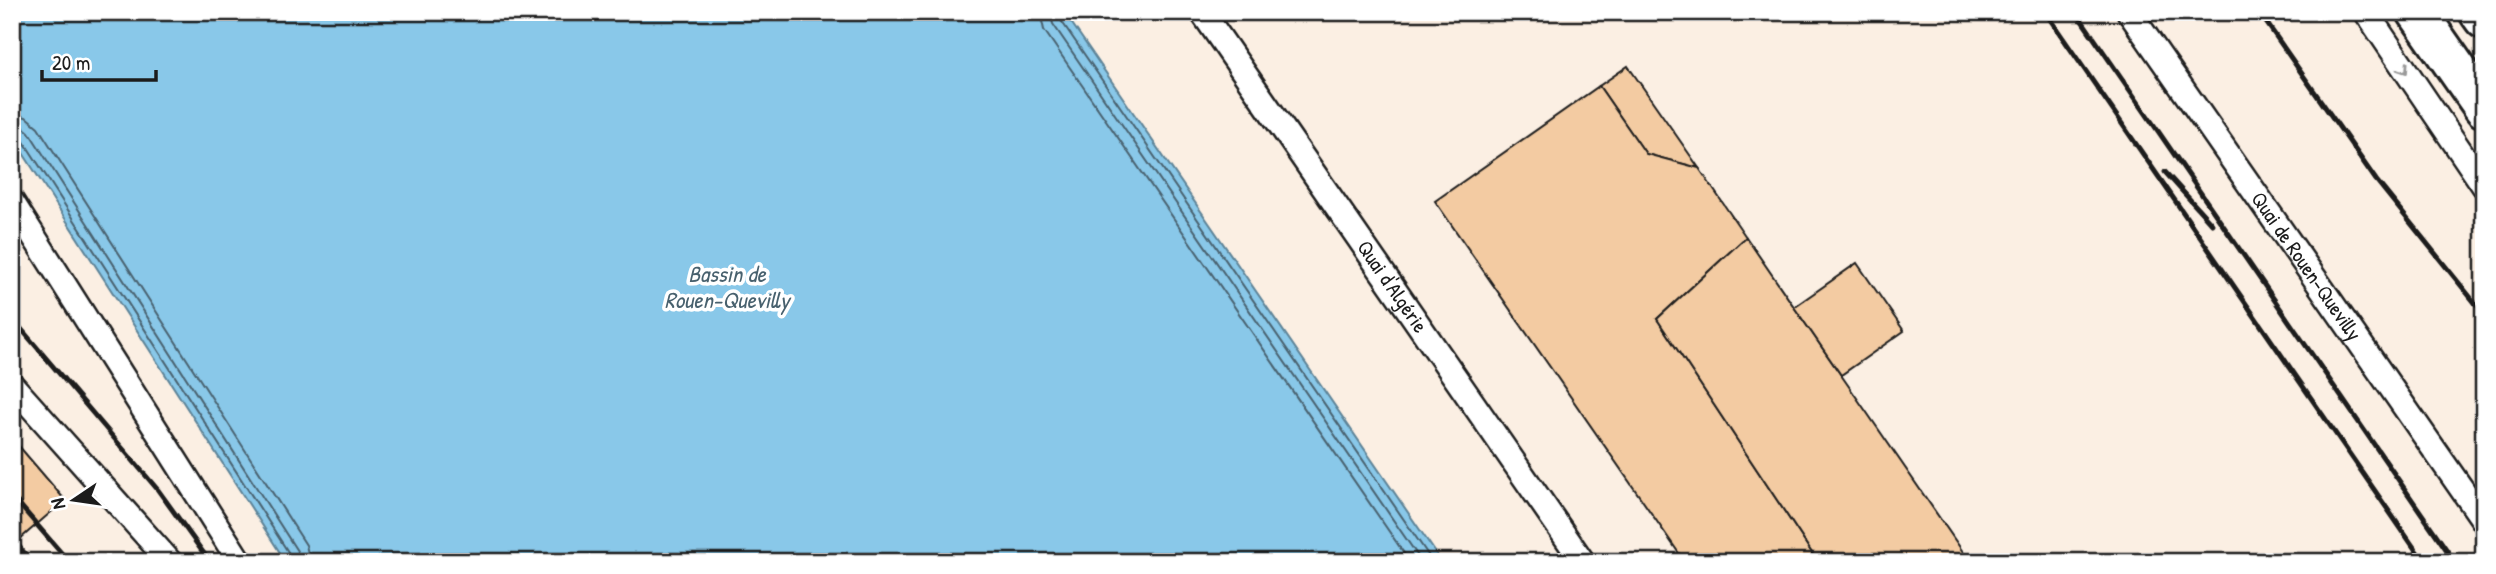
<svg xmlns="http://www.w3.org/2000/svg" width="2496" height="574" font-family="'Patrick Hand',sans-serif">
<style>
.built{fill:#fbefe3}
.water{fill:#89c8e9;stroke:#5d8397;stroke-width:2}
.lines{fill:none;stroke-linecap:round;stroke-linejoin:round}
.shore{stroke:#48616e;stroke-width:2}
.building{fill:#f3cba2;stroke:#1c1c1c;stroke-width:2}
.service-casing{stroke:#1c1c1c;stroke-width:28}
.secondary-casing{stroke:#1c1c1c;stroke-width:44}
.service{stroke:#fff;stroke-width:23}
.secondary{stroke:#fff;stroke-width:38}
.rail{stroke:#1c1c1c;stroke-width:5}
.oneway{stroke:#999}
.labels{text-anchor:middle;stroke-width:7;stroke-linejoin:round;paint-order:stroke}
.street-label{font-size:21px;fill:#1c1c1c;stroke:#fff}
.water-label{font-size:23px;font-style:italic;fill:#48616e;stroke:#fff}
</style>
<rect width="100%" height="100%" fill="#fff"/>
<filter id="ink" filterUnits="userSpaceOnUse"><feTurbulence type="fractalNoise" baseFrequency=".0143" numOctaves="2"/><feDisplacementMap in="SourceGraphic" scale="14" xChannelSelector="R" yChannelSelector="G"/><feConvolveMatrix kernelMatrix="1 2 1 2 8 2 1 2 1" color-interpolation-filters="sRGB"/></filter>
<g filter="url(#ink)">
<g class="built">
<path d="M1064 12H2484V562H1442Z"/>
<path d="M12 136 286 562H12Z"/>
</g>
<path class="water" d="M12 12H1064L1442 562H286L12 136Z"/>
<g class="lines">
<g class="shore">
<path d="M1040 12 1044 30 1410 562"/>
<path d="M1050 12 1053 24 1422 562"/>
<path d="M1059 12 1060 19 1433 562"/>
<path d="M12 114 26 117 38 127 306 545 310 562"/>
<path d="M12 124 22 126 29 132 297 551 300 562"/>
<path d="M12 133 21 137 290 555 291 562"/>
</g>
</g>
<g class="building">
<path d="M1628 66 1699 168 1646 154 1599 86Z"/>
<path d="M1599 86 1646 154 1699 168 1746 237 1657 319 1818 562H1685L1435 201Z"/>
<path d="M1746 237 1841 375 1970 562H1818L1657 319Z"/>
<path d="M1857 263 1904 331 1841 375 1794 307Z"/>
<path d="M12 438 65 500 12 546Z"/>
</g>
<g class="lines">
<g class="service-casing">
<g id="service">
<path id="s1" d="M1202 12 1583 562"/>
<path id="s2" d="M2129 12 2484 521"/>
<path d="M2366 12 2484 186"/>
<path d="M12 202 240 562"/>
<path d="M12 385 170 562"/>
</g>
</g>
<g class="secondary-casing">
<g id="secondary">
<path d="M2417 12 2484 108"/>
<path d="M2479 12 2484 19"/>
</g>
</g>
<use href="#service" class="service"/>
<use href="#secondary" class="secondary"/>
<g class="rail">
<path d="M2045 12 2424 562"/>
<path d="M2076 12 2455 562"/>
<path d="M2259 12 2376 180 2484 314"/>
<path d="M2165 172 2212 224"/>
<path d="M12 318 158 490 210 562"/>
<path d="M12 496 69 562"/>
<path d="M12 538 32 562"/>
</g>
</g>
<defs><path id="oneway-chevron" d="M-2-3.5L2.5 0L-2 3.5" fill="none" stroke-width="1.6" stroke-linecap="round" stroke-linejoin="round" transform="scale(1.75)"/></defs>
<use class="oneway" href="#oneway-chevron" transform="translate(2404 69) rotate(56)"/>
</g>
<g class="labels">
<g class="street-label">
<text dy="7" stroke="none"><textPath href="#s2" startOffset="310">Quai de Rouen-Quevilly</textPath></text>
<text dy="7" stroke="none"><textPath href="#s1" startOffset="334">Quai d'Algérie</textPath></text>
</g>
<g class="water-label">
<text x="727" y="282">Bassin de<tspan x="727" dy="26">Rouen-Quevilly</tspan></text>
</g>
</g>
<rect width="2496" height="574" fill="none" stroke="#fff" stroke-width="42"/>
<rect x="21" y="21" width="2454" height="532" fill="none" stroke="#1c1c1c" stroke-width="2.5" filter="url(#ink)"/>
<g transform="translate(74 500) rotate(257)" stroke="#ffffff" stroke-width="5" paint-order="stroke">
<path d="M0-5L12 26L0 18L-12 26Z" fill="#1c1c1c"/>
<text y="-10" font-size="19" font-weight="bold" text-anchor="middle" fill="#1c1c1c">N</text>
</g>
<path d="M42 70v10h114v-10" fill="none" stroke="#1c1c1c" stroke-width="3.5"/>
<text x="52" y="70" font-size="21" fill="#1c1c1c" stroke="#ffffff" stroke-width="5" paint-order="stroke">20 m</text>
</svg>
